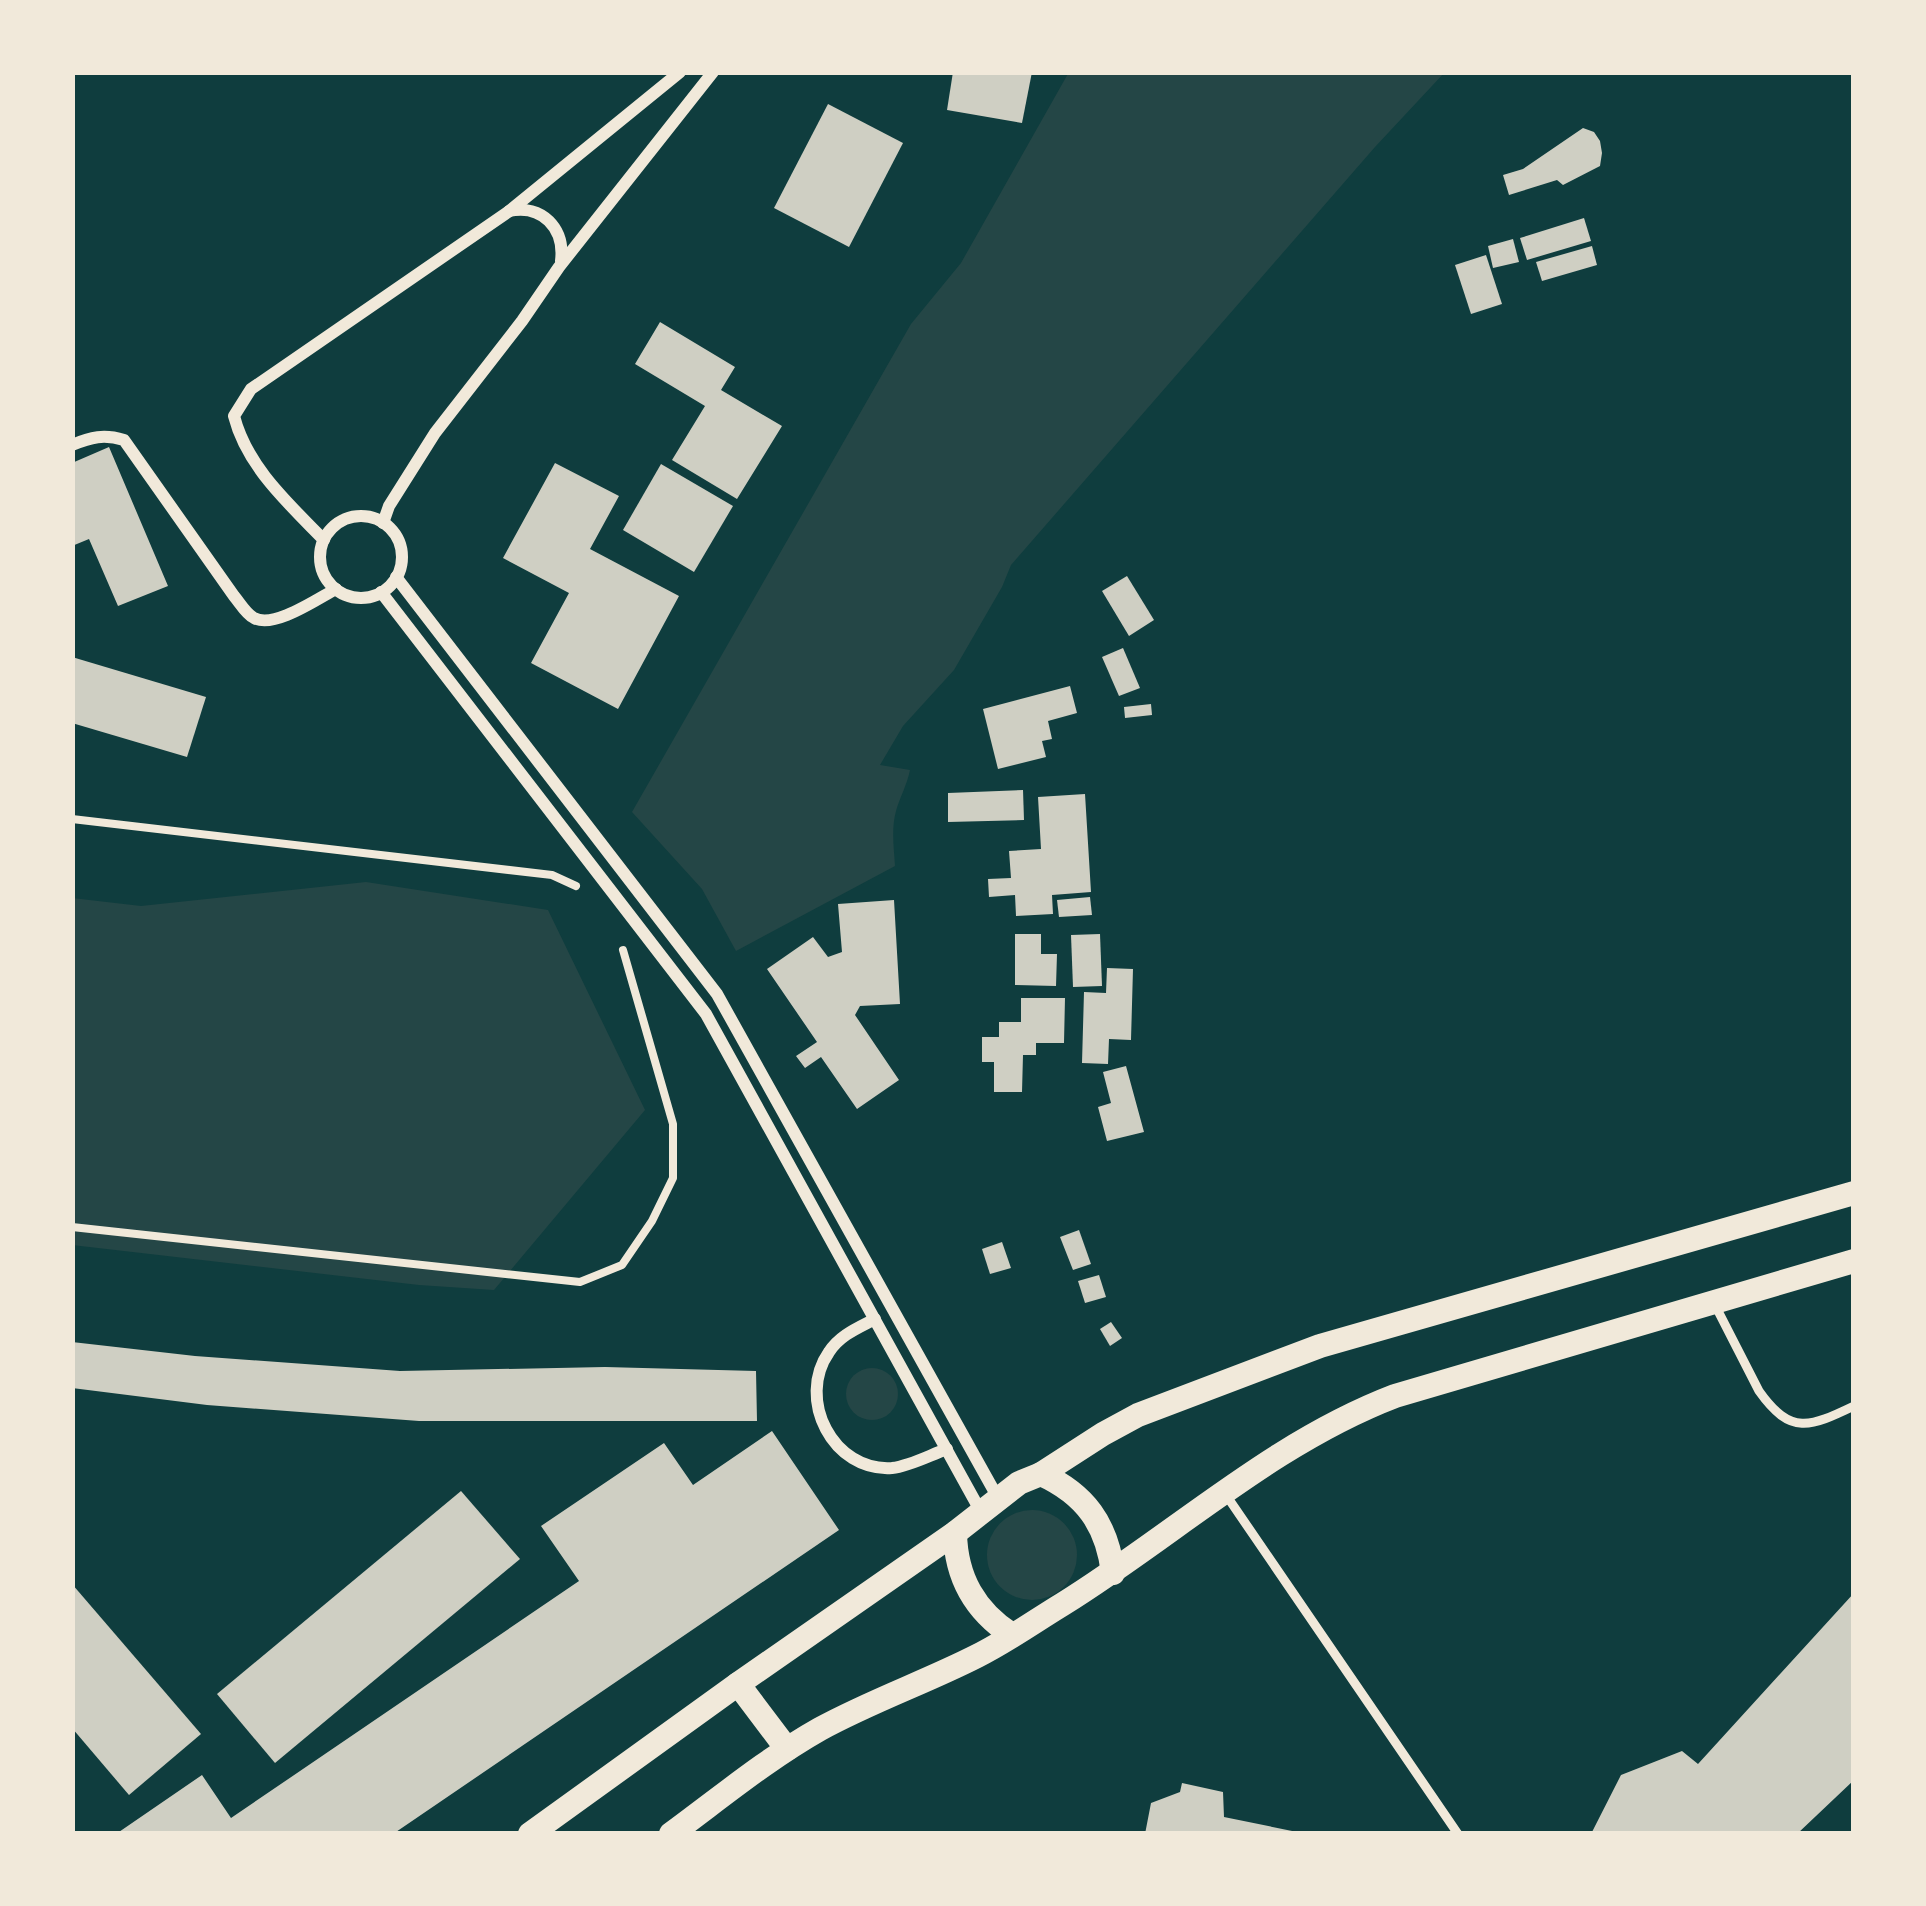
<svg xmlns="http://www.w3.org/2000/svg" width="1926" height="1906" font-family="Jost,sans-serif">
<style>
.green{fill:#244646}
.building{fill:#cfcfc3}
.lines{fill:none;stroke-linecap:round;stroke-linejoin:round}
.path{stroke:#f1e9da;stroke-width:8}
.service{stroke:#f1e9da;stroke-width:9}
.minor{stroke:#f1e9da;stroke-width:12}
.secondary{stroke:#f1e9da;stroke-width:24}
</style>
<rect width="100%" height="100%" fill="#0f3d3e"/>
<g class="green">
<path d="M1069 72H1445L1375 147 1011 565 1002 587 954 670 903 726 880 765 910 770C907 785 900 797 896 811 891 829 894 848 895 866L736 951 702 889 632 812 911 324 961 263Z"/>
<path d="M366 882 548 910 645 1110 494 1290 419 1285 72 1245V898L141 906Z"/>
<circle cx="872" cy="1394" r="26"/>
<circle cx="1032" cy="1555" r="45"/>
</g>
<g class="building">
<path d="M953 72H1032L1022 123 947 110Z"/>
<path d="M828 104 903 143 849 247 774 208Z"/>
<path d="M1583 128 1594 132 1600 141 1602 153 1600 166 1563 185 1557 180 1509 195 1503 175 1523 169Z"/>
<path d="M1584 218 1591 241 1527 260 1520 238Z"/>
<path d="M1513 239 1519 262 1493 268 1488 246Z"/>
<path d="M1592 246 1597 265 1542 281 1536 262Z"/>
<path d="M1486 255 1502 304 1471 314 1455 265Z"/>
<path d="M660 322 735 367 721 390 782 426 737 499 672 460 705 406 635 364Z"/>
<path d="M109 447 168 586 118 606 89 539 72 546V463Z"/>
<path d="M555 463 619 496 590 549 679 596 618 709 531 663 569 593 503 558Z"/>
<path d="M661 464 733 506 694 572 623 530Z"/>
<path d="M1127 576 1154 620 1129 636 1102 591Z"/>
<path d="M1123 648 1140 688 1119 696 1102 657Z"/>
<path d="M72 657 206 697 187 757 72 723Z"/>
<path d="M1070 686 1077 713 1048 721 1052 739 1042 741 1046 757 998 769 983 709Z"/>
<path d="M1151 704 1152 715 1125 718 1124 707Z"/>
<path d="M1023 790 1024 820 948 822V793Z"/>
<path d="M1085 794 1091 892 1052 895 1053 914 1016 916 1015 895 989 897 988 879 1011 878 1009 851 1041 849 1038 797Z"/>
<path d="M1090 897 1092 915 1059 917 1057 900Z"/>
<path d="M894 900 900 1004 860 1006 855 1015 899 1080 857 1109 821 1057 805 1068 796 1056 817 1042 767 969 813 937 828 957 842 952 838 904Z"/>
<path d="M1015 934H1041V954H1057L1056 986 1015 985Z"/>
<path d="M1100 934 1102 986 1073 987 1071 935Z"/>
<path d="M1107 968 1133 969 1131 1040 1109 1039 1108 1064 1082 1063 1084 992 1106 993Z"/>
<path d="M1021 998H1065L1064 1043H1036V1055H1023L1022 1092H994V1062H982V1037H999V1022H1021Z"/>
<path d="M1126 1066 1144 1132 1107 1141 1098 1107 1111 1103 1103 1072Z"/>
<path d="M1079 1230 1091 1264 1073 1270 1060 1237Z"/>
<path d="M1002 1242 1011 1268 990 1274 982 1249Z"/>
<path d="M1099 1275 1106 1297 1085 1303 1078 1281Z"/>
<path d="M1111 1322 1122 1338 1110 1346 1100 1329Z"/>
<path d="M72 1342 195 1356 400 1371 605 1367 756 1371 757 1421H419L207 1405 72 1388Z"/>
<path d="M772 1431 839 1530 393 1834H116L202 1775 231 1818 579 1581 541 1526 664 1443 693 1485Z"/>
<path d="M461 1491 520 1559 275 1763 217 1694Z"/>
<path d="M72 1584 201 1734 129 1795 72 1728Z"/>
<path d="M1854 1593V1780L1797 1834H1591L1621 1775 1682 1751 1698 1764Z"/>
<path d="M1182 1783 1223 1792 1224 1817 1297 1832V1834H1145L1151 1803 1180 1792Z"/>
</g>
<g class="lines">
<g class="path">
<path d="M72 819 552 875 576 886"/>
<path d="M72 1227 580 1282 622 1265 652 1221 673 1178V1124L623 950"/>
</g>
<g class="service">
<path d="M1716 1307 1759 1391C1791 1436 1810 1427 1854 1406"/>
<path d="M1224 1492 1458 1834"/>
</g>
<g class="minor">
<path d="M509 211C542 204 565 228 561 261"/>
<path d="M72 445C91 437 104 434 124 440L234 596C240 603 246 614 254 618 274 629 317 599 336 589"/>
<circle cx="361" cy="557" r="41"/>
<path d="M383 523 389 506 435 433 522 321 559 267 713 72"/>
<path d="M324 540C289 504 247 467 234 416L251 389 508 212 680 72"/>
<path d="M396 577 717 994 998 1498"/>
<path d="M381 592 706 1014 981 1512"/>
<path d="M875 1319C858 1328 840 1335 829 1352 796 1399 833 1472 892 1468 910 1466 930 1455 947 1449"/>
</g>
<g class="secondary">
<path d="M1041 1474C1085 1494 1107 1524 1113 1573"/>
<path d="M955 1533C956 1578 975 1611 1012 1635"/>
<path d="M738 1684 787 1749"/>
<path d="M530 1834 738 1684 955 1533 1019 1483 1041 1474 1103 1434 1138 1415 1320 1346 1854 1193"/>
<path d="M671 1834C720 1798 767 1759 820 1729 871 1701 926 1682 977 1656 1007 1641 1035 1621 1063 1604 1174 1535 1272 1443 1395 1396L1854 1261"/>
</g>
</g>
<rect width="1926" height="1906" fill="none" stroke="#f1e9da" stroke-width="150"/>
</svg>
